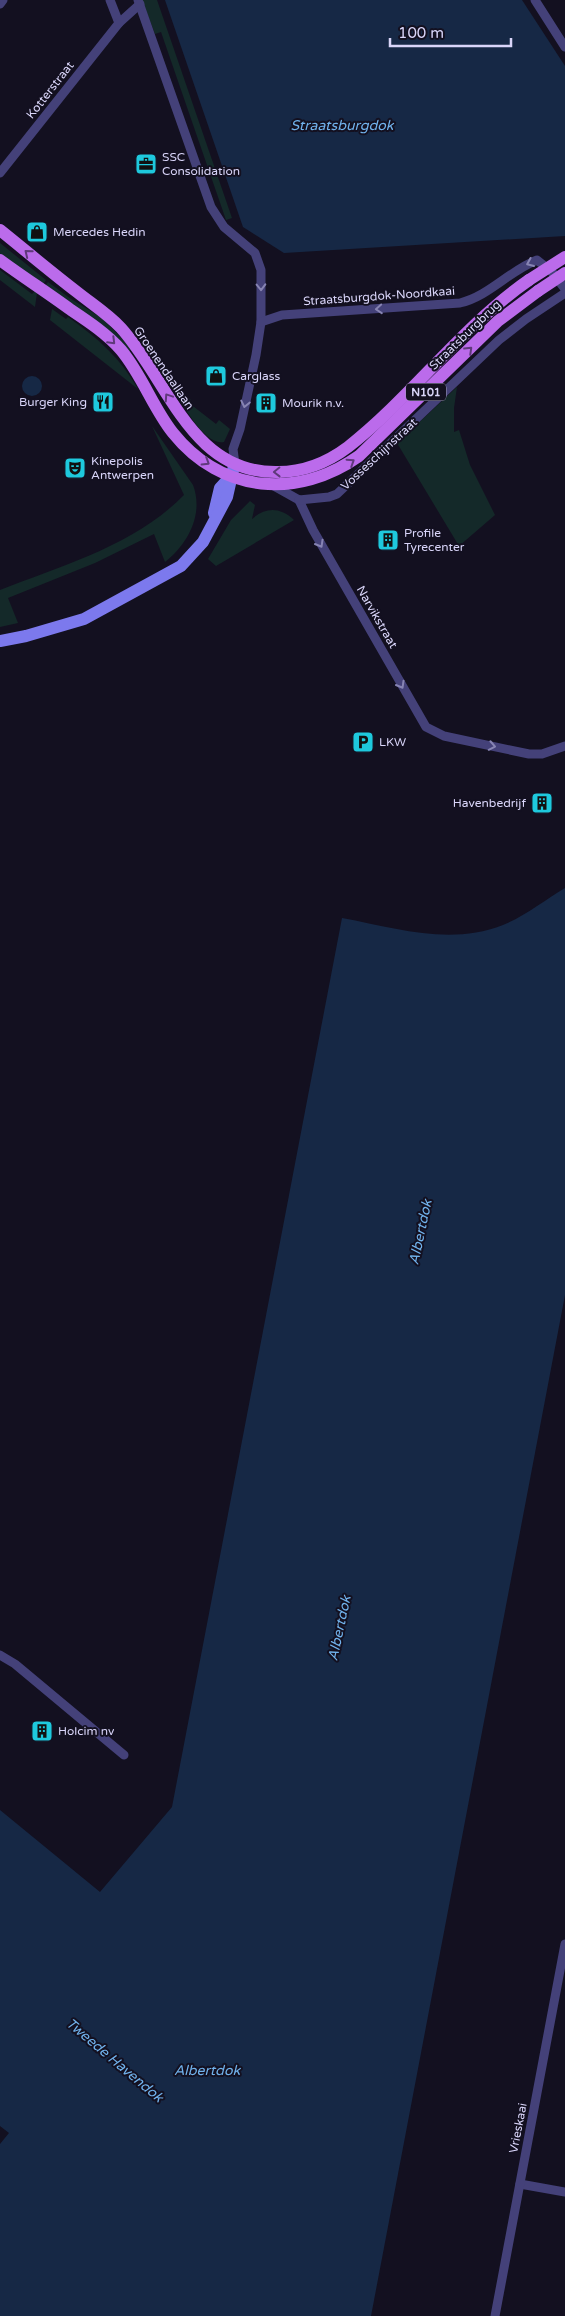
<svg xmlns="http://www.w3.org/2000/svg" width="565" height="2316" font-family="'Varela Round',sans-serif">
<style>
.green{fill:#142929}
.water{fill:#162845}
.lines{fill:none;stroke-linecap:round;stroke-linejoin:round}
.street{stroke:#444179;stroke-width:9}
.secondary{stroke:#7c79ed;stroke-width:12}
.primary{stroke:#bb6beb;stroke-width:12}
.primary-bridge{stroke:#bb6beb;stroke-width:12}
.oneway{stroke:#5f397b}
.oneway2{stroke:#8784b3}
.labels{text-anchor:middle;stroke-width:4;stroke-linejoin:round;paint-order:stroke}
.shield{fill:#131020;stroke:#9e9ab8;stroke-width:1}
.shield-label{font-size:11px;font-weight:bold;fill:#d9d5f9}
.street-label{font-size:12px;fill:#d9d5f9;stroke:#131020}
.poi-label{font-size:12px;fill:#d9d5f9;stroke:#131020;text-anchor:start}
.water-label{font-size:14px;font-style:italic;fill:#71b2ec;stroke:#131020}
</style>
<rect width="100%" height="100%" fill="#131020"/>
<g class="green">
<path d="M142 0H157L232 218 226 220 161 32 155 34Z"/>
<path d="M0 243 46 280 42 286 0 255Z"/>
<path d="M0 270 32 294 35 291 37 293 35 307 0 280Z"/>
<path d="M48 282 71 299 102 318 132 349 128 352 44 287Z"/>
<path d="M52 309 66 319 68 317C98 338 121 359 138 389L50 320Z"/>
<path d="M176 387 191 400 189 403 216 424 219 420 230 429 224 442C204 446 183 404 173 389Z"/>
<path d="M457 387 454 408V432L459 430 470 465 495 515 459 546 397 443Z"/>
<path d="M152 426 193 485C204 514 188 544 165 562L154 534 95 563 8 598 18 623 0 627V590C64 565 135 545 184 495Z"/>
<path d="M250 501 255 505 252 519C266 507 280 507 294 520L216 566 208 559 231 520Z"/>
</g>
<g class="water">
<path d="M165 0H522L565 66V236L284 253 243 227Z"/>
<circle cx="32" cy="386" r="10"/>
<path d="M565 888V1295L371 2316H0V2144L9 2133 0 2126V1810L100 1892 172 1807 342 918C396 928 450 946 503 925 525 916 545 900 565 888Z"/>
</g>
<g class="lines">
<g class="street">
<path d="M110 0 119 23"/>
<path d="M138 0 211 207 224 227 255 253 261 270V322L256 355 240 429 233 449 235 464"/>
<path d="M535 0 565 47"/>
<path d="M0 4 3 0"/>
<path d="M0 173 119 23 140 4"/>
<path d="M261 322 282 315 460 303C489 296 509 271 537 260L552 272 565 289"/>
<path d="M274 486 299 500"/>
<path d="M299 500 313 530 426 727 444 736 529 754H542L565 746"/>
<path d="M299 500 329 497 337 494 499 340 526 319 565 293"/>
<path d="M0 1655 15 1664 124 1755"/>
<path d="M520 2184 565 2192"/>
<path d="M495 2316 565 1944"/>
</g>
<g class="secondary">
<path d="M214 513 220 488 231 476"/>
<path d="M0 641 26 636 84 619 181 566 203 542 227 497 234 466"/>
</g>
<g class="primary">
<path d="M0 230C26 251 51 272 77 292 92 304 108 314 121 328 169 381 191 474 278 472 303 472 328 462 348 447 413 396 461 327 529 280"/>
<path d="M0 260C23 277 48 293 71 310 89 322 107 334 121 350 142 375 153 408 173 433 222 494 298 499 359 456L498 321 538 291"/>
</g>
<g class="primary-bridge">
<path d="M529 280 565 257"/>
<path d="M538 291 565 273"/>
</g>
</g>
<defs><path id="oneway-chevron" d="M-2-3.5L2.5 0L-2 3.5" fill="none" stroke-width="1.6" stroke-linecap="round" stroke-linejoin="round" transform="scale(1.25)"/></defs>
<g class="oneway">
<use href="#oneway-chevron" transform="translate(28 253) rotate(-141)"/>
<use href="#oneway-chevron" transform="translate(112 341) rotate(45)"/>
<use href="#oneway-chevron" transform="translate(469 350) rotate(-44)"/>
<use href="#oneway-chevron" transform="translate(168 397) rotate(-124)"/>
<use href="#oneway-chevron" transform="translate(206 462) rotate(32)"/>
<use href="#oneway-chevron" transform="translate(351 462) rotate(-33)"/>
<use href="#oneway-chevron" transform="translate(277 472) rotate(179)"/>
</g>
<g class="oneway2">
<use href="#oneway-chevron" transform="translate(530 263) rotate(157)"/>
<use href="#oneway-chevron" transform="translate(261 287) rotate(89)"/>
<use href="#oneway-chevron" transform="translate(379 309) rotate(176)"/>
<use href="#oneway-chevron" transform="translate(245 404) rotate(102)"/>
<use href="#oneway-chevron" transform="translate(320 544) rotate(60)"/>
<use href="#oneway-chevron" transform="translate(401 685) rotate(60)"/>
<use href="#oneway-chevron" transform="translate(492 746) rotate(11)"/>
</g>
<defs>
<g id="office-square" transform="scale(1.125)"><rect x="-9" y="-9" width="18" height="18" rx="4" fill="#1ec9dd" stroke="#131020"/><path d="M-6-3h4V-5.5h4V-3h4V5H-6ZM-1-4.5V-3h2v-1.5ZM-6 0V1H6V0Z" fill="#111"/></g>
<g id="shop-square" transform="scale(1.125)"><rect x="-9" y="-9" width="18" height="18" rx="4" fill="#1ec9dd" stroke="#131020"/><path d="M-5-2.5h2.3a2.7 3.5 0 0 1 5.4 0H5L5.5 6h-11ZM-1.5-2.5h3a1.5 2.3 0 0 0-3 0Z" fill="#111"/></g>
<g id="restaurant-square" transform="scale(1.125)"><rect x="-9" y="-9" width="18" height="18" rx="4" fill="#1ec9dd" stroke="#131020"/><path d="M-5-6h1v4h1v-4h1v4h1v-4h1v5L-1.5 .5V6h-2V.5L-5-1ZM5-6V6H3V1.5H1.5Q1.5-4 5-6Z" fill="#111"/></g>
<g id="building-square" transform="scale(1.125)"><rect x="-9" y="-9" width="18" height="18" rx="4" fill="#1ec9dd" stroke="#131020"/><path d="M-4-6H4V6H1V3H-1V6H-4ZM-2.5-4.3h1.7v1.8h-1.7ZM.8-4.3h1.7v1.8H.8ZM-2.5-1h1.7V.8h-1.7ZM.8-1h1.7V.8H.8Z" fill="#111"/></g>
<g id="theatre-square" transform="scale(1.125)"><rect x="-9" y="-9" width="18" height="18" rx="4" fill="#1ec9dd" stroke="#131020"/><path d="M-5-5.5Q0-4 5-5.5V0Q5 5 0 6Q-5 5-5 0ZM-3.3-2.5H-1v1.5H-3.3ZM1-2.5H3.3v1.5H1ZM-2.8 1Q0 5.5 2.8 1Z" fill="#111"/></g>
<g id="parking-square" transform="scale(1.125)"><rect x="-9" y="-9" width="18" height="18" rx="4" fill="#1ec9dd" stroke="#131020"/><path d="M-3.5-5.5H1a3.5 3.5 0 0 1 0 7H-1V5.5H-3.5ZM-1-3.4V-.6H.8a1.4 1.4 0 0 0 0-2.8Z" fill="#111"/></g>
</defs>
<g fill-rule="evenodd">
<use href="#office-square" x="146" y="164"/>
<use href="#shop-square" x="37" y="232"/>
<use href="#shop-square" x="216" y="376"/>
<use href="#restaurant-square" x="103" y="402"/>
<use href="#building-square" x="266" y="403"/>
<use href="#theatre-square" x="75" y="468"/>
<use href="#building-square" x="388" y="540"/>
<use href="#parking-square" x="363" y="742"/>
<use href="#building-square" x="542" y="803"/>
<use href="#building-square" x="42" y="1731"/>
</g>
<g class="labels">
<rect class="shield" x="406" y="383.5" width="40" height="17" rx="4"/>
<g class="shield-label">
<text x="426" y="396">N101</text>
</g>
<g class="street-label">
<text transform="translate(50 90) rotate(-52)" y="4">Kotterstraat</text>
<text transform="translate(379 296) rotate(-4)" y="4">Straatsburgdok-Noordkaai</text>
<text transform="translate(465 335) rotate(-44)" y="4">Straatsburgbrug</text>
<text transform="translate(164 368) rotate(56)" y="4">Groenendaallaan</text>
<text transform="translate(379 454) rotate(-43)" y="4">Vosseschijnstraat</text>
<text transform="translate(377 617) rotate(60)" y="4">Narvikstraat</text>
<text transform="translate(518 2128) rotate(-79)" y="4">Vrieskaai</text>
</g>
<g class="poi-label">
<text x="162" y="161">SSC<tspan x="162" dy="14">Consolidation</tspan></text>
<text x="53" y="236">Mercedes Hedin</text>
<text x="232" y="380">Carglass</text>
<text x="87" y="406" text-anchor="end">Burger King</text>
<text x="282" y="407">Mourik n.v.</text>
<text x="91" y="465">Kinepolis<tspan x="91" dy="14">Antwerpen</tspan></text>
<text x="404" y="537">Profile<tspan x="404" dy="14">Tyrecenter</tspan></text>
<text x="379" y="746">LKW</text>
<text x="526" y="807" text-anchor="end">Havenbedrijf</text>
<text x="58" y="1735">Holcim nv</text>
</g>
<g class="water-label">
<text x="342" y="130">Straatsburgdok</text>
<text transform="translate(420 1232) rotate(-78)" y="5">Albertdok</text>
<text transform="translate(339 1628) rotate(-78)" y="5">Albertdok</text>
<text transform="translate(115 2060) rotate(40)" y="5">Tweede Havendok</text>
<text x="207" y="2075">Albertdok</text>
</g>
</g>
<path d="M390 38v8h121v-8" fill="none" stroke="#d9d5f9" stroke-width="2.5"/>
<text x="398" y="38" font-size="15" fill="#d9d5f9" stroke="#131020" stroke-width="4" paint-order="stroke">100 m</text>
</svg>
